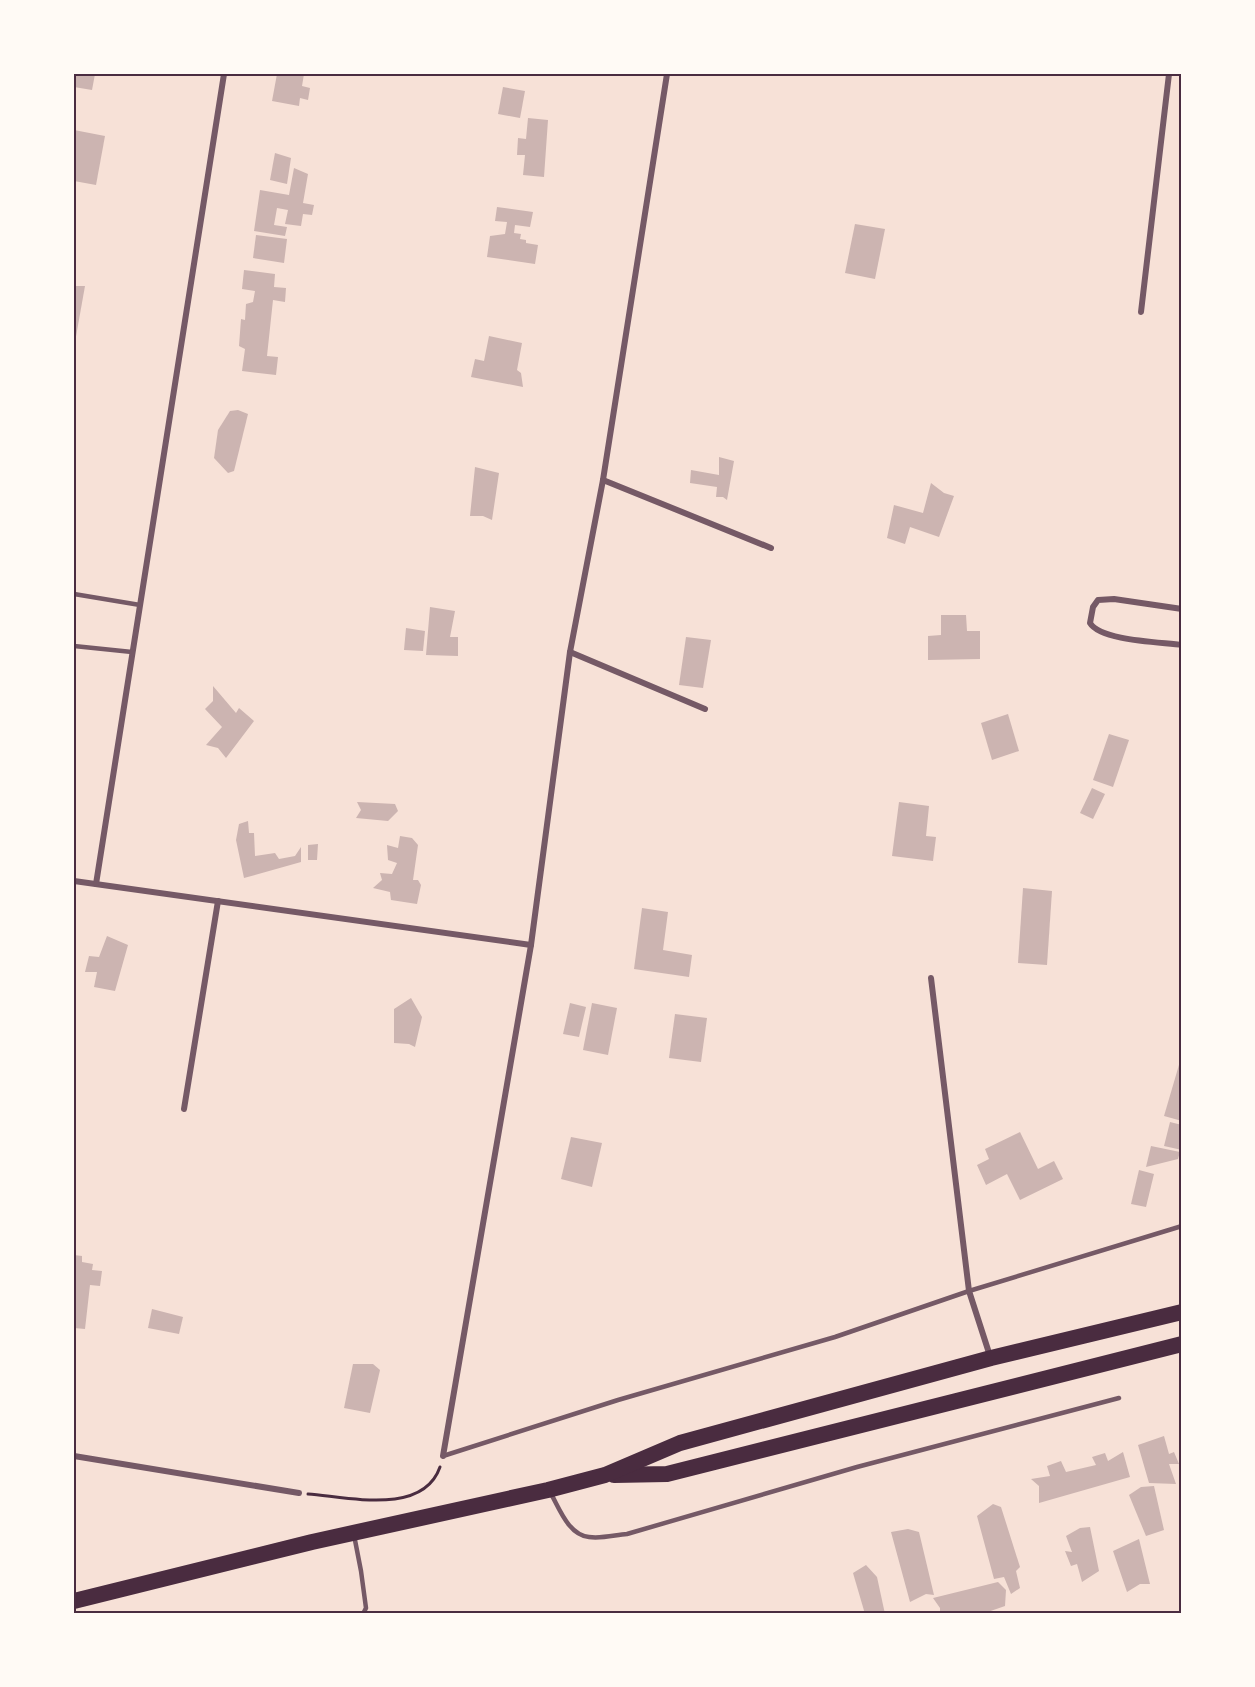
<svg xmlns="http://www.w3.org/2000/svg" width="1255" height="1687" font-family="Jost,sans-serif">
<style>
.building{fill:#ccb4b1}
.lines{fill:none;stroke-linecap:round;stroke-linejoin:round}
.path{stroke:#4a2c40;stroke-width:3}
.service{stroke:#755966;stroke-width:4.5}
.minor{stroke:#755966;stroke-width:6}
.trunk{stroke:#4a2c40;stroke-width:16}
.neatline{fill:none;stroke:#4a2c40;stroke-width:2}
</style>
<rect width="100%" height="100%" fill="#f7e1d7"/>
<g class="building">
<path d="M74 74H95L92 90 74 87Z"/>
<path d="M277 74H304L302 86 310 88 308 100 300 98 299 106 272 101Z"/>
<path d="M503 87 525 91 520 118 498 114Z"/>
<path d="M528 118 548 120 544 177 523 175 525 155H517L518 138 526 139Z"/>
<path d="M74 130 105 136 96 185 74 181Z"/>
<path d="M275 153 291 158 287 184 270 180Z"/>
<path d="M294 168 308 174 303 203 314 205 312 215 303 214 301 226 285 224 288 210 277 208 274 225 287 227 285 236 254 231 260 190 289 195Z"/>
<path d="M497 207 533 212 530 227 515 225 514 233 521 234 520 239 526 240V243L538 245 535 264 487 257 490 236 505 234 507 222 495 221Z"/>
<path d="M855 224 885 229 875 279 845 273Z"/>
<path d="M256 235 287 239 284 263 253 258Z"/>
<path d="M244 270 275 274 274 287 286 288 285 302 273 300 267 356 278 357 276 375 242 371 245 349 239 346 241 319 245 320 246 304 253 302 255 291 242 289Z"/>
<path d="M74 286H85L75 342H74Z"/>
<path d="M489 336 522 343 517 370 521 373 523 387 471 377 475 359 484 361Z"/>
<path d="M238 410 248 414 234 471 228 473 214 458 218 430 230 411Z"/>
<path d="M719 457 734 461 727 500 723 497H716L717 487 690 483 691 470 719 475Z"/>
<path d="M475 467 499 473 492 520 483 516H470Z"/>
<path d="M931 483 944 493 954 496 939 537 910 527 905 544 887 538 894 505 923 513Z"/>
<path d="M430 607 455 611 450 637H458V656L426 655Z"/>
<path d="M941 615H966L967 631H980V659L928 660V636L941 635Z"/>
<path d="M406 628 425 631 423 651 404 650Z"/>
<path d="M686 637 711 640 703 688 679 685Z"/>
<path d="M213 686 236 713 239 708 254 721 226 758 218 748 206 745 222 727 205 709 213 701Z"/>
<path d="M1008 714 1019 751 992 760 981 723Z"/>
<path d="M1109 734 1129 740 1113 787 1093 780Z"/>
<path d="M1092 788 1105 794 1093 819 1080 813Z"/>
<path d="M357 802 395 804 398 811 388 821 356 818 361 810Z"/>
<path d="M899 802 929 806 926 836 936 837 933 861 892 856Z"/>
<path d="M248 821 249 833H254L255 856 275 853 279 859 295 856 301 847V862L244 878 236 840 239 824Z"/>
<path d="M400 836 412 838 418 845 413 880H418L421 885 417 904 391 900 390 892 373 888 382 880 380 873 392 874 397 863 388 860 387 845 398 848Z"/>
<path d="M318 844 317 860H308V845Z"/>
<path d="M1023 888 1052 891 1047 965 1018 963Z"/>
<path d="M642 908 668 912 663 950 692 955 689 977 634 969Z"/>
<path d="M107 936 128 945 115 991 94 987 97 972H85L89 956 99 957Z"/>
<path d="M411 998 422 1017 415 1047 409 1044 394 1043V1009Z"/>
<path d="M570 1003 586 1007 579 1037 563 1034Z"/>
<path d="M592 1003 617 1008 608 1055 583 1050Z"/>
<path d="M675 1014 707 1018 701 1062 669 1058Z"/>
<path d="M1181 1058H1182V1121L1164 1116Z"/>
<path d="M1170 1122 1182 1125V1150L1164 1146Z"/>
<path d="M1020 1132 1038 1169 1054 1161 1063 1179 1020 1200 1007 1174 986 1185 977 1165 989 1159 985 1149Z"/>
<path d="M571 1137 602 1143 592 1187 561 1179Z"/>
<path d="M1151 1146 1180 1152 1178 1159 1146 1167Z"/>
<path d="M1139 1170 1154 1174 1146 1207 1131 1204Z"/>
<path d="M74 1255 82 1256V1262L93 1264 92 1270 102 1271 100 1286 90 1285 85 1329 74 1328Z"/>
<path d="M152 1309 183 1317 179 1334 148 1328Z"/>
<path d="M353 1364H373L380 1370 370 1413 344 1408Z"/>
<path d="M1164 1436 1169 1454 1174 1452 1179 1464H1169L1176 1484 1149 1483 1138 1445Z"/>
<path d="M1123 1452 1130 1477 1039 1503V1486L1031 1479 1050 1476 1047 1466 1061 1461 1066 1472 1096 1465 1092 1457 1105 1453 1108 1461Z"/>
<path d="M1154 1486 1164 1530 1146 1536 1129 1495 1141 1487Z"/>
<path d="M993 1504 1001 1507 1020 1567 1016 1571 1020 1588 1011 1594 1004 1577 994 1579 977 1516Z"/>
<path d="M1090 1527 1099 1571 1082 1582 1077 1564 1071 1566 1065 1551 1072 1552 1066 1536 1080 1528Z"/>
<path d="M908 1529 919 1532 934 1595 926 1594 910 1602 891 1532Z"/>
<path d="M1139 1539 1150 1584H1140L1127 1592 1113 1551Z"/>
<path d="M866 1565 877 1577 885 1614H865L853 1573Z"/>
<path d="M998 1582 1006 1590 1005 1606 982 1614H940V1608L933 1598Z"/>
</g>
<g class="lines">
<path class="path" d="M308 1494C348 1497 423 1516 440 1467"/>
<g class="service">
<path d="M74 594 140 605"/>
<path d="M74 646 132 652"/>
<path d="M443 1456 618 1400 835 1337 969 1291 1182 1226"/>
<path d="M550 1492C559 1507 568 1535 589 1537 601 1539 615 1535 627 1534L857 1467 1119 1398"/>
<path d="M354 1535 361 1571 366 1608 363 1614"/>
</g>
<g class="minor">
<path d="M1141 312 1169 74"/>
<path d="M603 480 771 548"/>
<path d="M1182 609 1114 599 1098 600 1093 607 1090 623C1101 641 1160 642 1182 645"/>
<path d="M570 652 705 709"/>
<path d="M74 881 531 945"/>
<path d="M96 884 224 74"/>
<path d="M931 978 969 1291 990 1356"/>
<path d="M184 1109 218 901"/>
<path d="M74 1456 299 1493"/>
<path d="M443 1456 531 945 570 652 603 480 667 74"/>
</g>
<g class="trunk">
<path d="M614 1475 667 1474 1182 1344"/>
<path d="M74 1601 312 1542 548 1490 605 1475 680 1443 991 1358 1182 1312"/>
</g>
</g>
<rect width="1255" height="1687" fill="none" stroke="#fffaf5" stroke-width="150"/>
<rect x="75" y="75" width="1105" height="1537" class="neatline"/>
</svg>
